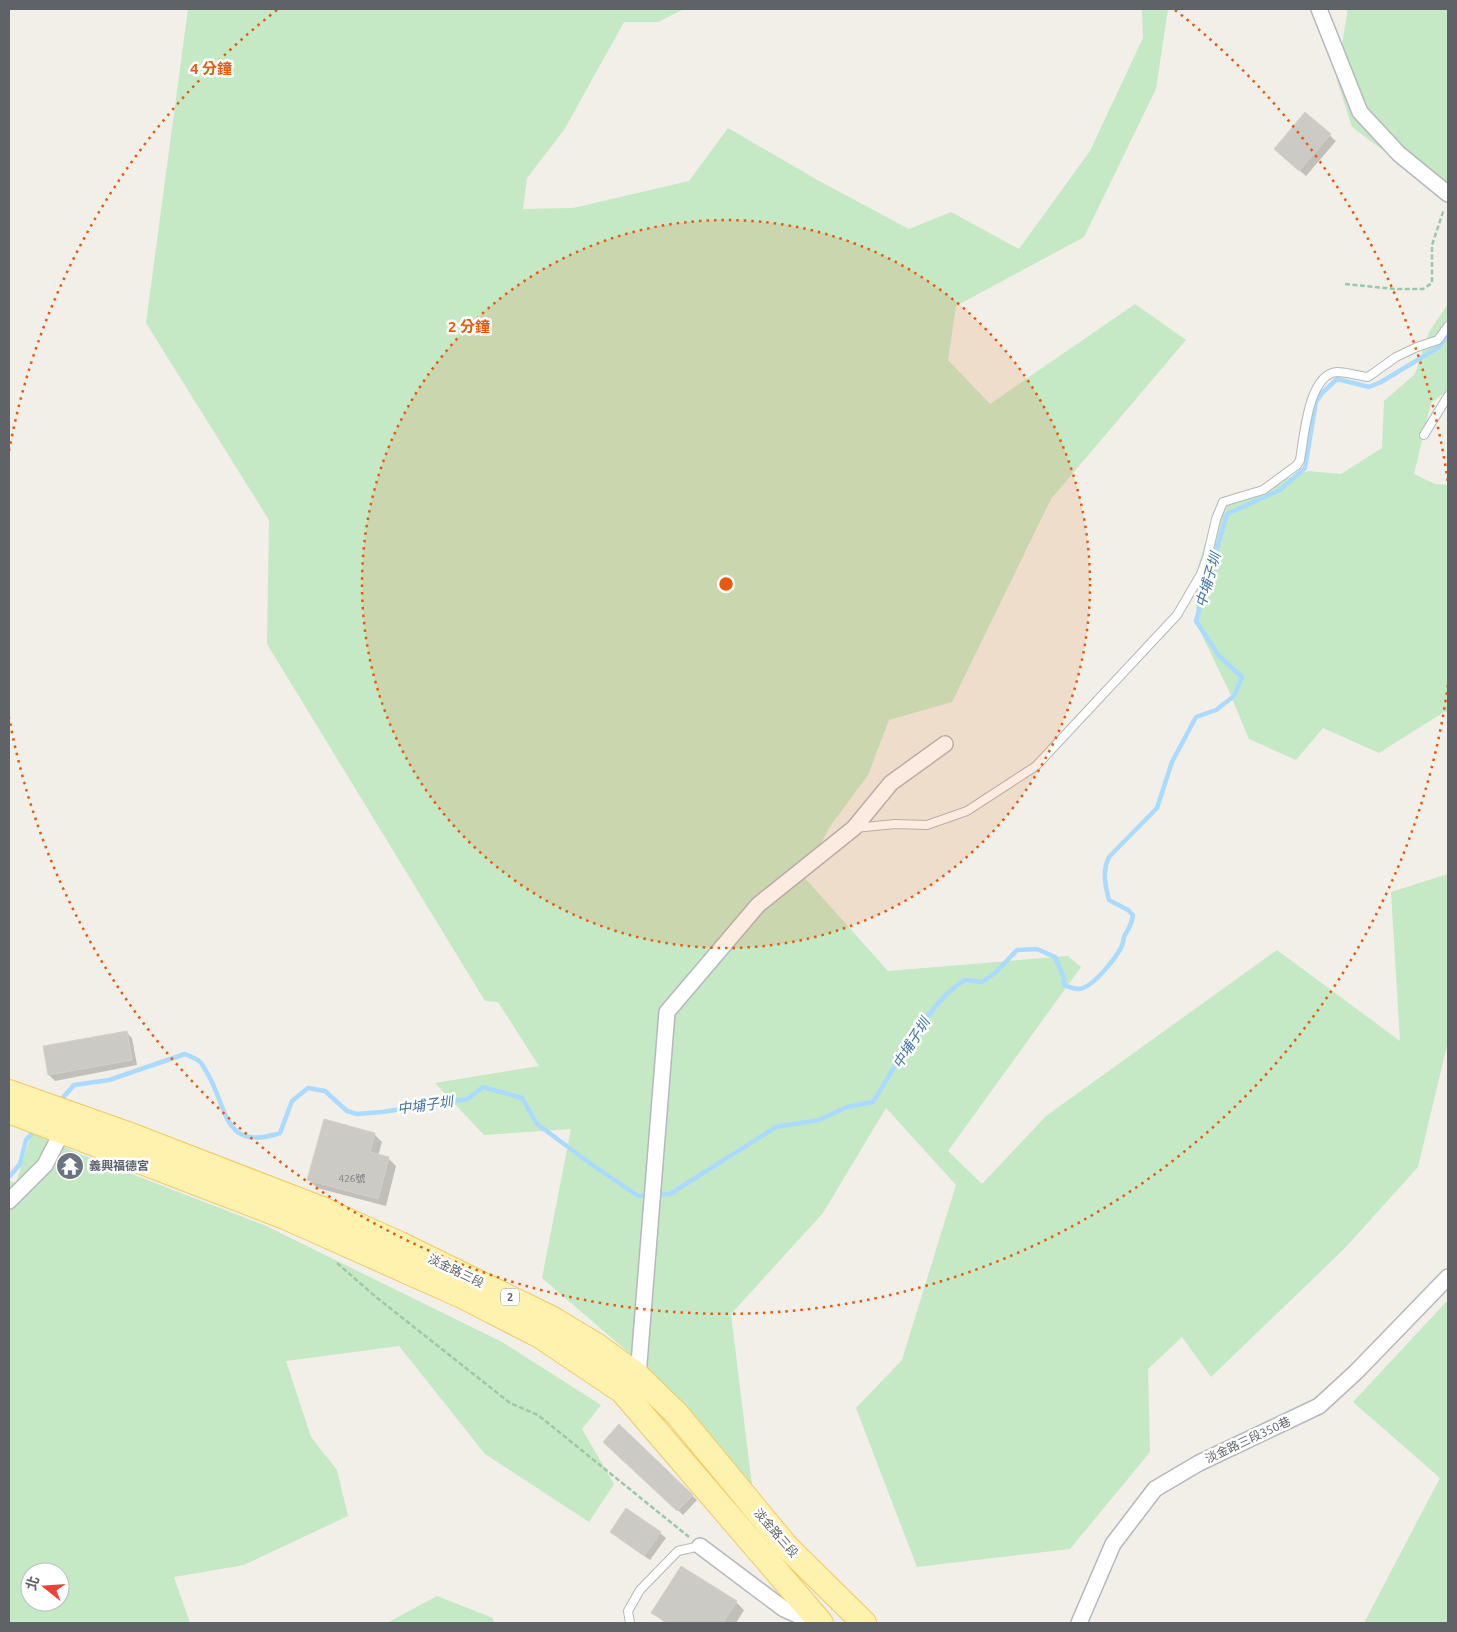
<svg xmlns="http://www.w3.org/2000/svg" width="1457" height="1632" font-family="Ubuntu,'Noto Sans TC',sans-serif">
<style>
.green{fill:#c5e8c5;fill-rule:evenodd}
.shadow{fill:#0003}
.lines{fill:none;stroke-linecap:round;stroke-linejoin:round}
.stream{stroke:#aadaff;stroke-width:4.5}
.building{fill:#cccac5;stroke:#d6d1c6}
.service-casing{stroke:#b5b8bc;stroke-width:10}
.minor-casing{stroke:#b5b8bc;stroke-width:18}
.primary-casing{stroke:#f2c960;stroke-width:26}
.path{stroke:#9cc7a9;stroke-width:2.5;stroke-dasharray:5 2.5;stroke-linecap:butt}
.service{stroke:#fff;stroke-width:8}
.minor{stroke:#fff;stroke-width:15}
.primary{stroke:#fff2af;stroke-width:24}
.ring{fill:none;stroke:#e8590c;stroke-width:2.5;stroke-dasharray:2.5 5}
.labels{text-anchor:middle;stroke-width:5;stroke-linejoin:round;paint-order:stroke}
.number-label{font-size:10px;fill:#7a7d7f}
.shield{fill:#fff;stroke:#8f9295;stroke-width:1}
.shield-label{font-size:11px;font-weight:bold;fill:#5f6368}
.worship-label{font-size:12px;font-weight:bold;fill:#5b616d;stroke:#fff;text-anchor:start}
.street-label{font-size:12px;fill:#5f6368;stroke:#fff}
.water-label{font-size:14px;font-style:italic;fill:#4174aa;stroke:#fff}
.centre{fill:#e8590c;stroke:#fff;stroke-width:2.5}
.ring-label{font-size:15px;text-anchor:middle;font-weight:bold;fill:#e8590c;stroke:#fff;stroke-width:5;stroke-linejoin:round;paint-order:stroke}
</style>
<rect width="100%" height="100%" fill="#f1efe8"/>
<g class="green">
<path d="M188 9H684L658 22H624L564 130 527 178 523 209 573 208 689 181 728 128 821 182 909 229 951 212 1019 249 1090 151 1143 38 1142 9H1168L1156 89 1084 237 956 306 948 360 990 404 1135 304 1186 340 1051 499 952 702 889 720 868 775 829 828 804 877 888 971 1068 956 1081 967 948 1151 982 1184 1046 1116 1277 950 1400 1041 1391 892 1448 874V1041L1418 1167 1344 1249 1211 1377 1182 1337 1148 1369 1150 1452 1070 1549 917 1567 856 1408 902 1360 956 1185 886 1108 823 1213 731 1314 752 1486 649 1370 542 1278 571 1129 484 1135 435 1083 539 1066 498 1002 485 1001 267 644 269 520 146 323Z"/>
<path d="M1347 9H1448V192L1432 187 1352 127 1336 77 1347 15Z"/>
<path d="M1448 304V390L1431 403 1414 474 1435 484 1448 485V712H1444L1379 753 1323 728 1296 760 1249 739 1228 689 1199 629 1193 584 1214 512 1268 485 1308 471 1341 474 1382 448 1384 401 1415 374 1429 332Z"/>
<path d="M32 1132 80 1154 264 1225 502 1342 601 1405 582 1429 614 1484 589 1522 485 1454 399 1346 286 1361 311 1437 337 1470 348 1516 244 1565 174 1577 190 1623H9V1181L16 1183ZM30 1572H60V1602H30Z"/>
<path d="M1448 1300V1623H1364L1440 1478 1353 1402Z"/>
<path d="M437 1596 493 1618 494 1623H387Z"/>
</g>
<g class="shadow">
<path d="M1306 114 1336 141 1306 176 1281 155Z"/>
<path d="M126 1032 132 1038 137 1065 55 1081 49 1075Z"/>
<path d="M374 1134 382 1142 378 1156 388 1158 396 1166 386 1206 317 1188 309 1180Z"/>
<path d="M619 1426 697 1500 683 1515 605 1442Z"/>
<path d="M611 1532 660 1533 666 1538 650 1560 617 1537Z"/>
<path d="M681 1567 736 1602 744 1610 736 1623H665L653 1613Z"/>
</g>
<g class="lines">
<g class="stream">
<path d="M60 1101 74 1085 109 1080 185 1054C189 1056 195 1058 199 1061 202 1063 204 1068 206 1071 228 1105 221 1153 280 1133L292 1101 308 1088 325 1091 347 1111 357 1114 382 1112 468 1099 483 1087 522 1098 537 1124 591 1164 638 1196 670 1194 776 1127 819 1120 847 1107 873 1102C896 1066 929 1001 965 980L982 982 995 973 1017 950 1037 949 1055 957 1064 978V985C1070 987 1077 991 1083 988 1096 983 1114 960 1121 948 1123 944 1123 941 1124 937 1128 928 1132 926 1133 915L1128 910 1109 900C1105 885 1102 871 1109 857L1157 808 1172 762 1196 717 1216 710 1234 696 1242 677 1219 656 1196 621 1227 514 1280 490 1305 468 1316 402 1322 393 1337 379 1369 387 1381 382 1439 347 1448 335"/>
<path d="M9 1176H10L20 1164 26 1140 35 1130"/>
</g>
</g>
<g class="building">
<path d="M1305 112 1331 134 1299 171 1274 149Z"/>
<path d="M127 1031 132 1060 48 1075 43 1046Z"/>
<path d="M324 1119 375 1133 370 1152 389 1157 378 1199 307 1180Z"/>
<path d="M619 1424 693 1495 677 1511 603 1442Z"/>
<path d="M626 1508 661 1532 644 1556 610 1532Z"/>
<path d="M681 1566 737 1601 723 1623H668L651 1613Z"/>
</g>
<g class="lines">
<g class="service-casing">
<g id="service">
<path d="M1424 435 1448 396"/>
<path d="M855 828 895 824 927 825 967 811 1036 766 1177 615 1201 574 1207 558 1216 519 1223 502 1263 490 1297 465 1300 460C1304 438 1308 374 1337 372 1347 372 1359 376 1368 377L1396 357 1417 347 1438 340 1448 326"/>
<path d="M630 1623 628 1611 640 1590 678 1551 700 1546"/>
</g>
</g>
<g class="minor-casing">
<g id="minor">
<path d="M1319 9 1360 112 1399 154 1448 194"/>
<path d="M9 1201 45 1165 66 1124"/>
<path d="M634 1380 638 1376 667 1012 758 905 854 828 891 783 945 744"/>
<path d="M700 1546 784 1609 815 1623"/>
<path d="M1079 1623 1113 1544 1155 1489 1199 1463 1319 1406 1356 1372 1448 1277"/>
</g>
</g>
<g class="primary-casing">
<g id="primary">
<path d="M9 1092 125 1133 322 1209 400 1244 553 1319 596 1345 638 1376 677 1414 787 1547 864 1623"/>
<path d="M9 1111 285 1217 464 1297 540 1336 622 1391 821 1623"/>
</g>
</g>
<g class="path">
<path d="M1345 284 1395 289H1423L1432 283V245L1444 209"/>
<path d="M337 1263 376 1297 510 1403 538 1415 689 1537"/>
</g>
<use href="#service" class="service"/>
<use href="#minor" class="minor"/>
<use href="#primary" class="primary"/>
</g>
<circle cx="726" cy="584" r="364" fill="#e8590c" fill-opacity=".12"/>
<g class="ring">
<circle cx="726" cy="584" r="364"/>
<path d="M1448 685A729 729 0 0 1 9 717M9 451A729 729 0 0 1 277 10M1175 10A729 729 0 0 1 1448 483"/>
</g>
<defs>
<g id="temple-disc" transform="scale(1.4375)"><circle r="9.5" fill="#6b7280" stroke="#fff"/><path d="M0-6L5-2H3V0L6.5 2.5H4V6H1.5V3h-3V6H-4V2.5H-6.5L-3 0V-2H-5Z" fill="#fff"/></g>
</defs>
<g fill-rule="evenodd">
<use href="#temple-disc" x="70" y="1166"/>
</g>
<g class="labels">
<g class="number-label">
<text x="352" y="1182">426號</text>
</g>
<rect class="shield" x="501" y="1288.5" width="18" height="17" rx="4"/>
<g class="shield-label">
<text x="510" y="1301">2</text>
</g>
<g class="worship-label">
<text x="89" y="1170">義興福德宮</text>
</g>
<g class="street-label">
<text transform="translate(456 1271) rotate(26)" y="4">淡金路三段</text>
<text transform="translate(1248 1440) rotate(-25)" y="4">淡金路三段350巷</text>
<text transform="translate(776 1533) rotate(49)" y="4">淡金路三段</text>
</g>
<g class="water-label">
<text transform="translate(1208 580) rotate(-74)" y="5">中埔子圳</text>
<text transform="translate(911 1043) rotate(-58)" y="5">中埔子圳</text>
<text transform="translate(425 1105) rotate(-8)" y="5">中埔子圳</text>
</g>
</g>
<circle cx="726" cy="584" r="8" class="centre"/>
<g class="ring-label">
<text x="211" y="74">4 分鐘</text>
<text x="469" y="332">2 分鐘</text>
</g>
<rect width="1457" height="1632" fill="none" stroke="#5f6368" stroke-width="20"/>
<g transform="translate(45 1587) rotate(287)"><circle r="24" fill="#ffffff" stroke="#bfc1c3"/>
<path d="M0-4L9 19L0 12L-9 19Z" fill="#ea4335"/>
<text y="-8" font-size="14" font-weight="bold" text-anchor="middle" fill="#5f6368">北</text>
</g>
</svg>
